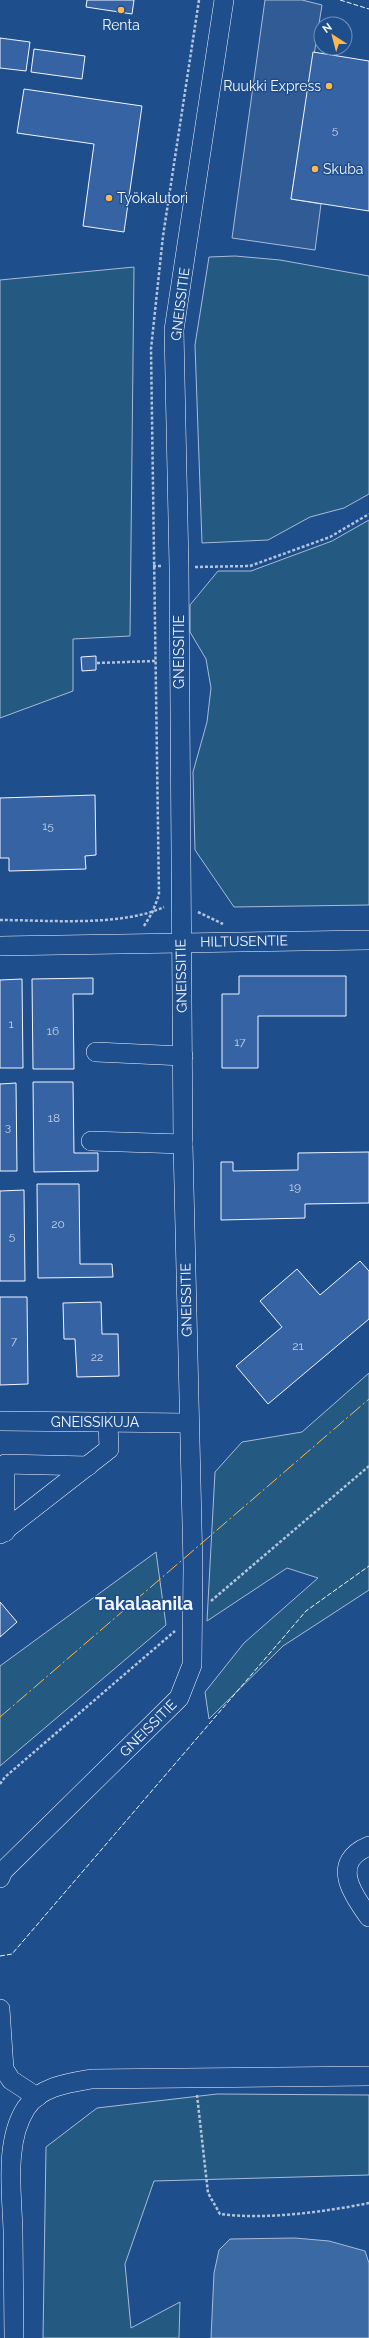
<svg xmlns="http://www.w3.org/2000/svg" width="369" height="2338" font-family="Raleway,sans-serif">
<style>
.green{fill:#245a82;stroke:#a8bbd7}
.parking{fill:#305b95;stroke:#a8bbd7}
.water{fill:#3b69a3;stroke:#a8bbd7}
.building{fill:#3563a3;stroke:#f2f6ff}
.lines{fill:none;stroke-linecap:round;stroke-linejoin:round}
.minor-casing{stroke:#f2f6ff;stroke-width:20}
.path{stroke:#b3c4dc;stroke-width:2.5;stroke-dasharray:3 2;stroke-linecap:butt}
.minor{stroke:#1f4e8c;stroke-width:19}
.fence{stroke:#f2f6ff;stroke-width:1;stroke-dasharray:5 2;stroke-linecap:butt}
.power{stroke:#ffb74d;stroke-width:1;stroke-dasharray:14 3 2 3;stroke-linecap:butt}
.poi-dot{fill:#ffb74d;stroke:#1f4e8c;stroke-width:1.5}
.labels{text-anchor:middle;stroke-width:3;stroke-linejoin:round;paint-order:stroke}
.number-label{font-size:12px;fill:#c3d1e8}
.poi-label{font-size:14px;fill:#f2f6ff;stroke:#1f4e8c;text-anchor:start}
.street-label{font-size:14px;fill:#f2f6ff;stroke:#1f4e8c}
.district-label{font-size:18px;font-weight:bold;fill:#f2f6ff;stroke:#1f4e8c}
</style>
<rect width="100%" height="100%" fill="#1f4e8c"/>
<g class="green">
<path d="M235 256 280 260 369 276V494L344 508 310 517 268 540 202 543 195 345 209 257Z"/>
<path d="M134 267 130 636 73 639V691L0 718V280Z"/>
<path d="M369 520V905L234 907 195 850 193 772 207 722 211 688 206 659 190 632V605L218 571H251L332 541Z"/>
<path d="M369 1373V1590L283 1646 209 1719 205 1692 244 1643 318 1578 287 1568 207 1621 215 1472 242 1442 302 1432Z"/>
<path d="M156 1552 166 1625 0 1766V1666Z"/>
<path d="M217 2094 369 2095V2175L154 2181 125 2264 131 2328 180 2302 179 2338H43L46 2147 97 2108Z"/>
</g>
<path class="parking" d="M265 0H302L322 5 291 199 321 204 315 250 232 238Z"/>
<path class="water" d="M295 2238 329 2241 365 2251 369 2263V2338H211L214 2273 219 2250 230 2239Z"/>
<g class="building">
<path d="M87 0H134L132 14 86 7Z"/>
<path d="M0 38 30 42 26 71 0 68Z"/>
<path d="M34 49 85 56 82 79 31 72Z"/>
<path d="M313 52 369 61V211L291 199Z"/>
<path d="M24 89 142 106 124 232 83 226 94 144 17 133Z"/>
<path d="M96 656V670L82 671 81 657Z"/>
<path d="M95 795 96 855 85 856 86 869 9 871V858H0V798Z"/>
<path d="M239 976H346V1016H258V1068H222V994H239Z"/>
<path d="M93 978V994H73L74 1069H33L32 979Z"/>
<path d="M22 979 23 1068H0V980Z"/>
<path d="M33 1082H73L74 1153H98V1171L34 1172Z"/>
<path d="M16 1083 17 1171H0V1084Z"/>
<path d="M369 1152V1203L305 1204V1218L221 1220V1162H233V1171L298 1170V1153Z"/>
<path d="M37 1184H79L80 1264H112L113 1277 38 1278Z"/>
<path d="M24 1190 25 1281H0V1191Z"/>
<path d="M360 1261 369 1271V1319L268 1404 236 1366 282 1327 260 1301 297 1269 320 1295Z"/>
<path d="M0 1297H27L28 1384 0 1385Z"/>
<path d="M101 1302 102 1334H118L119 1376 77 1377 75 1339H64L63 1303Z"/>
<path d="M0 1602 17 1622 0 1637Z"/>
</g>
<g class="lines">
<g class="minor-casing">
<g id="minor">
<path d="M0 946 369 940"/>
<path d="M96 1052 183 1056"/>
<path d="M91 1141 183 1144"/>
<path d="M0 1421 189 1423"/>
<path d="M5 1532V1464L88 1466"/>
<path d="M0 1534 109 1449 108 1422"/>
<path d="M369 1846C330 1862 352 1894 369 1917"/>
<path d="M0 1878 3 1871 179 1698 192 1665 193 1567 183 1144 179 567 174 330 224 0"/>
<path d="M0 2009 4 2069 11 2080 37 2097"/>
<path d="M14 2338C14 2302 13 2267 13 2231 12 2193 4 2142 26 2108 40 2087 67 2083 91 2079L369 2076"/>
</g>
</g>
<g class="path">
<path d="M153 566H162"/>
<path d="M195 567 250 566 330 537 369 514"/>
<path d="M97 663 155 661"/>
<path d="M198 912 223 924"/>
<path d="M0 920C49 920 121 927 164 907"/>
<path d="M144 926 152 913 159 895 151 349 163 236 199 0"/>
<path d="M211 1601 369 1466"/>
<path d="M0 1784 5 1777 175 1631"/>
<path d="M197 2095 208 2193 220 2214C265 2220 324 2212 369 2203"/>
</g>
<use href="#minor" class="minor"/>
<g class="fence">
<path d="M340 0 369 9"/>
<path d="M0 1956 12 1954 306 1611 369 1566"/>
</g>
<path class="power" d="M0 1717 369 1399"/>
</g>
<g class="poi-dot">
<circle cx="121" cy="10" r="4"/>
<circle cx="329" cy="86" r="4"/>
<circle cx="315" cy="169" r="4"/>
<circle cx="109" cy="198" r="4"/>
</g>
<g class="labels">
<g class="number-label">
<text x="335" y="134">5</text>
<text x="48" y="830">15</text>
<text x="11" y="1028">1</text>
<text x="53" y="1035">16</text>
<text x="240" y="1046">17</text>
<text x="54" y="1122">18</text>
<text x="8" y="1131">3</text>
<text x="295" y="1191">19</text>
<text x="58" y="1228">20</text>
<text x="12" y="1240">5</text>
<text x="14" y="1345">7</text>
<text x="298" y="1350">21</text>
<text x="97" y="1361">22</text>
</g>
<g class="poi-label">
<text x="121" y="30" text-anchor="middle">Renta</text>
<text x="321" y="91" text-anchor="end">Ruukki Express</text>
<text x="323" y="174">Skuba</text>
<text x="117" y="203">Työkalutori</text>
</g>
<g class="street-label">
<text transform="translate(180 304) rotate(-83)" y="5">GNEISSITIE</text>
<text transform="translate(179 652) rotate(-90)" y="5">GNEISSITIE</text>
<text transform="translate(244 941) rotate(-1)" y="5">HILTUSENTIE</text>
<text transform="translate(181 976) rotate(-91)" y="5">GNEISSITIE</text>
<text transform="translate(186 1300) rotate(-91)" y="5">GNEISSITIE</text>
<text x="95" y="1427">GNEISSIKUJA</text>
<text transform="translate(148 1728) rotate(-45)" y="5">GNEISSITIE</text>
</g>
<g class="district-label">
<text x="144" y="1610">Takalaanila</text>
</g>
</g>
<g transform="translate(333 36) rotate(324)"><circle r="19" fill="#1f4e8c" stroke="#7391ba"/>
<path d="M0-3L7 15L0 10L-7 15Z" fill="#ffb74d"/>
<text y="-6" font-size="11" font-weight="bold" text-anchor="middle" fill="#f2f6ff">N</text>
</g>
</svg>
